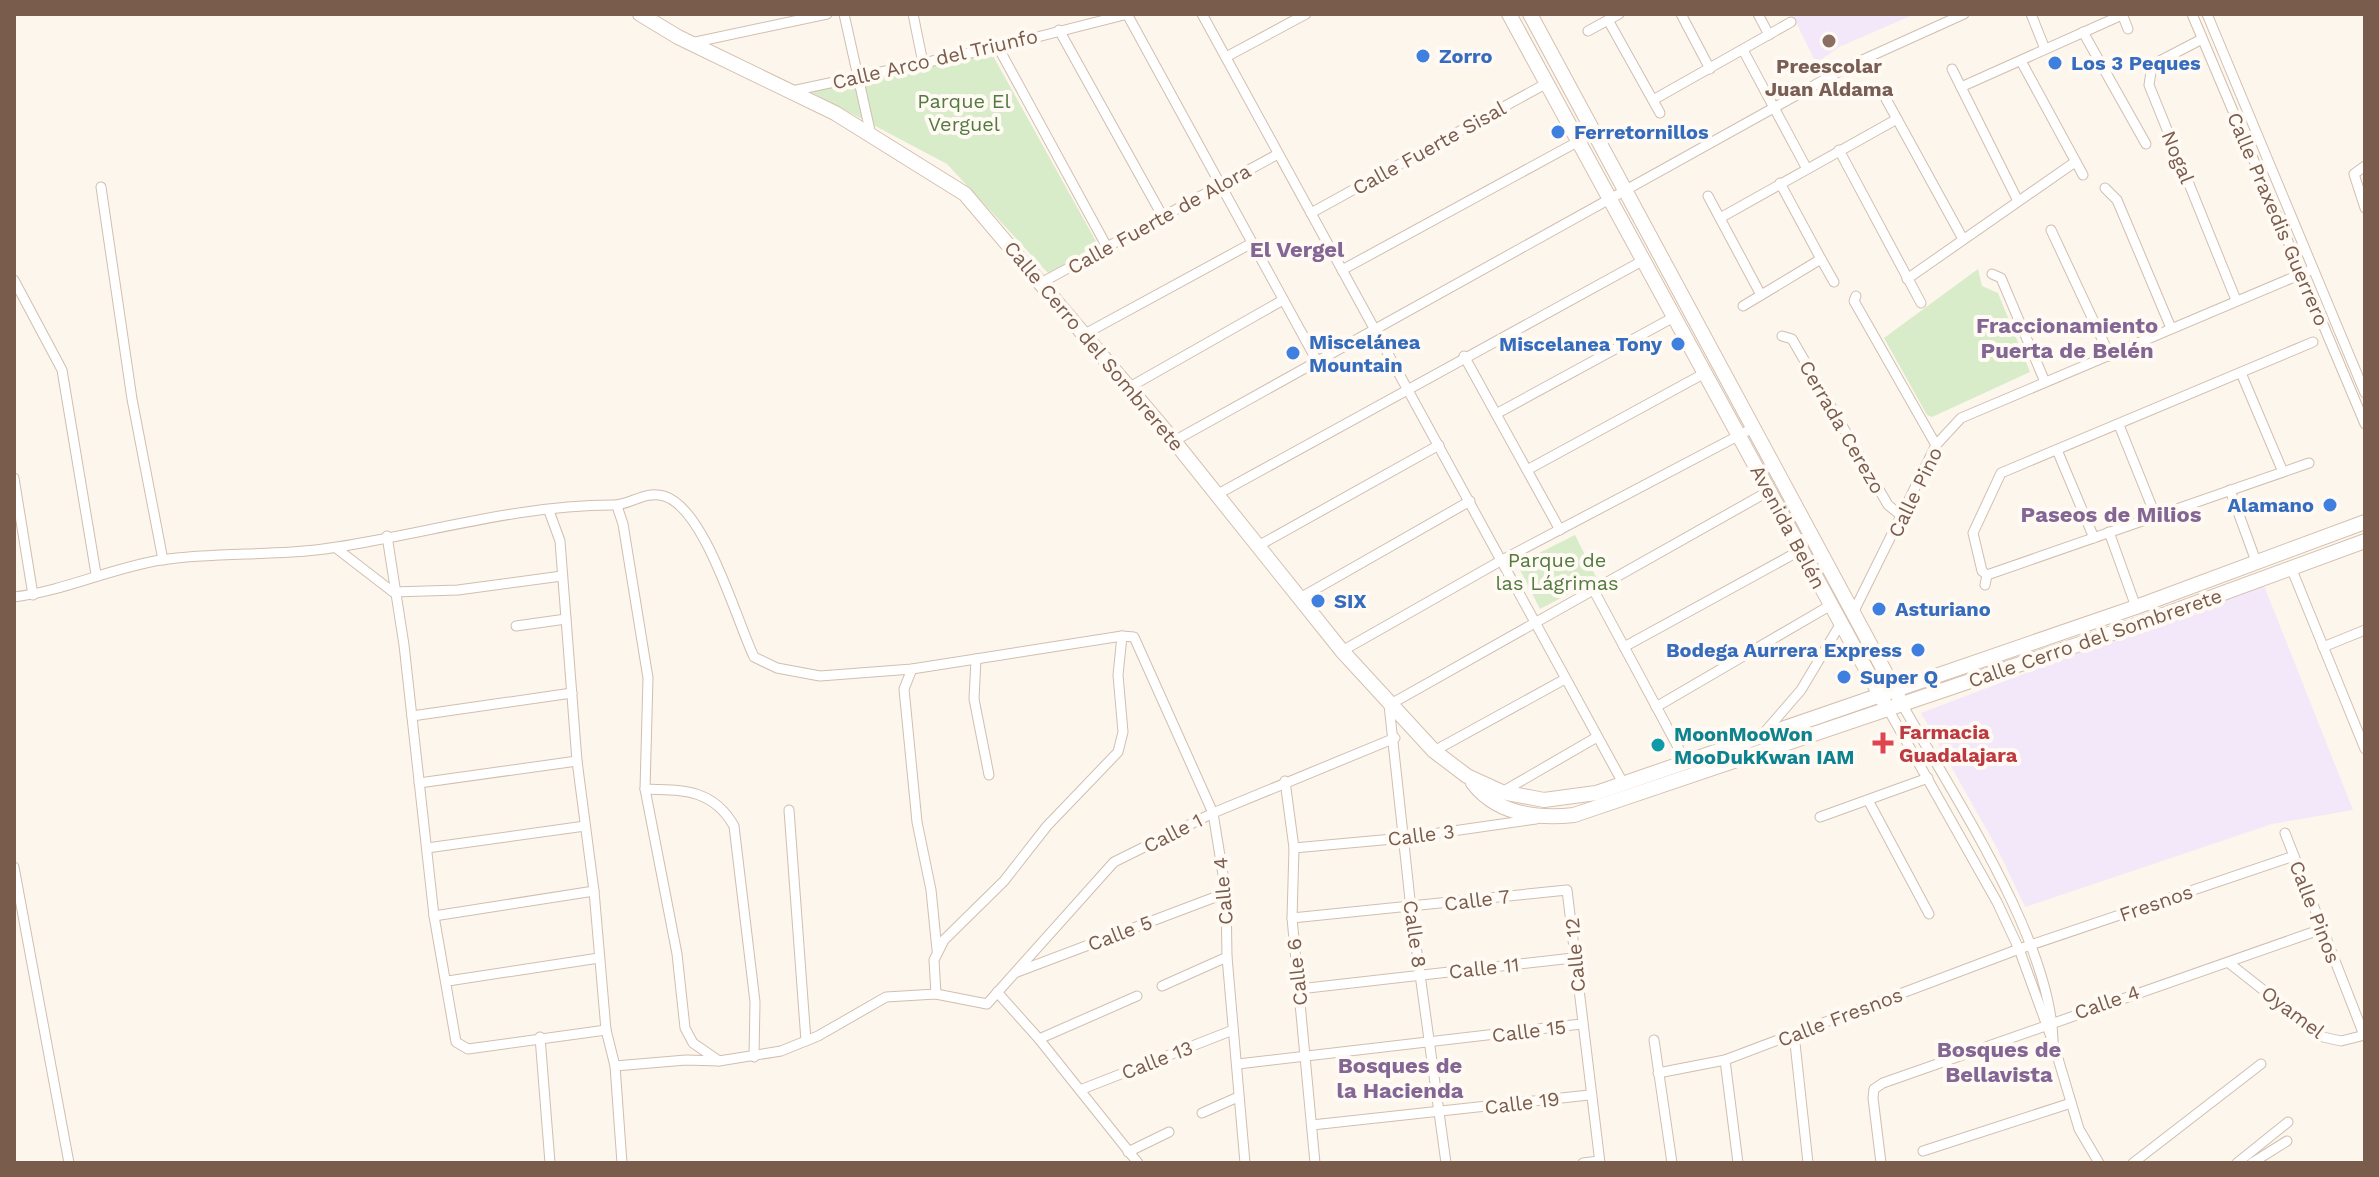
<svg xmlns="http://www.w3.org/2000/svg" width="2379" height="1177" font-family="'Work Sans',sans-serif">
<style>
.education{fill:#f3e8fa}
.green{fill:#d8ecc9}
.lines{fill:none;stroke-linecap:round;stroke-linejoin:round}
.street-casing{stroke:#d1beb0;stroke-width:11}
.secondary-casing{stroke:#d6c0b0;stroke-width:16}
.street{stroke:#fff;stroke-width:9}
.secondary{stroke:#fff;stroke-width:14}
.education-dot{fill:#8d6e63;stroke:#fffaf3;stroke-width:3}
.shop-dot{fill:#3f7fe0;stroke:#fffaf3;stroke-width:3}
.health-dot{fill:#e0444e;stroke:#fffaf3;stroke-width:3}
.culture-dot{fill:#0f9aa8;stroke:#fffaf3;stroke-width:3}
.labels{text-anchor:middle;stroke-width:8;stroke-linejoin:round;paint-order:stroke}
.shop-label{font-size:20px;font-weight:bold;fill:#366cbe;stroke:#fffaf3;text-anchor:start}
.street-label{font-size:20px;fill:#7a5c4d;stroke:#fffaf3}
.education-label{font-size:20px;font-weight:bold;fill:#785e54;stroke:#fffaf3}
.park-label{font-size:20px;fill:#537a41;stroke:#fffaf3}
.health-label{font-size:20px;font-weight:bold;fill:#be3a42;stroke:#fffaf3;text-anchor:start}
.culture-label{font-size:20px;font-weight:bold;fill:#0d838f;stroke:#fffaf3;text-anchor:start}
.neighbourhood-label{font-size:22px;font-weight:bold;fill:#846695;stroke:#fffaf3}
</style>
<rect width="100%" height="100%" fill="#fdf6ec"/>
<g class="education">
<path d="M1792 14H1915L1839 47 1816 63Z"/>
<path d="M2263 583 2353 810 2272 824 2025 907 1997 848 1921 713Z"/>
</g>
<g class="green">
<path d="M992 54 1098 245 1048 273 947 164 811 92Z"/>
<path d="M1978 269 1982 286 1998 293 2030 372 1932 417 1927 415 1884 338Z"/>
<path d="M1575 535 1597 579 1540 609 1517 564Z"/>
</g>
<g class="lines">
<g class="street-casing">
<g id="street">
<path d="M844 14 871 135"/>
<path d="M913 14 923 63"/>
<path d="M1127 14 1317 361"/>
<path d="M1202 14 1623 783"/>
<path d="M1681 14 1710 69"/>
<path d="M1758 14 1769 35"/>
<path d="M2031 14 2045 49"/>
<path d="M2122 14 2128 29"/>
<path d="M2192 14 2365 424"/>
<path d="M2207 14 2365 393"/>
<path d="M1608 20 1660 113"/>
<path d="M1059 30 1163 217"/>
<path d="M1588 31 1619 14"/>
<path d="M2083 32 2146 144"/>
<path d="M2202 39 2152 65 2149 85 2236 300"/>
<path d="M691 43 827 14"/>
<path d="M998 47 1107 247"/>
<path d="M1743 50 1807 169"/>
<path d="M1226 57 1306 14"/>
<path d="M2021 61 2083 175"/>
<path d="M1952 69 2018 201"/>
<path d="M1961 87 2122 15"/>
<path d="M792 91 998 47 1128 14"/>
<path d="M1886 99 1963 239"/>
<path d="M1653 100 1791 22"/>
<path d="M1839 150 1921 303"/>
<path d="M2365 166 2354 174 2365 208"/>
<path d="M101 187 132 399 163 560"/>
<path d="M2105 188 2117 200 2171 328"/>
<path d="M1708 196 1761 295"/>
<path d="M1311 213 1547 83"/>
<path d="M1720 218 1897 119"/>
<path d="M2051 230 2110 356"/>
<path d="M1821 259 1834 282"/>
<path d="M1342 270 1579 141"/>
<path d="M1992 274 2001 278 2045 382"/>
<path d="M1907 279 2075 162"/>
<path d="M14 280 62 370 96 574"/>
<path d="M1039 284 1278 154"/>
<path d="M1856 296 1854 301 1936 445"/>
<path d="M1743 306 1821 259 1780 183"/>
<path d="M1083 335 1252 243"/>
<path d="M1782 336 1792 339 1888 505 1903 517"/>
<path d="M1464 356 1560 530"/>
<path d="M2241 373 2283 472"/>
<path d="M1128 388 1283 300"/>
<path d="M1496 414 1674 317"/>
<path d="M2119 425 2156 517"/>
<path d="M1174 441 1849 66 1964 14"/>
<path d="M2057 450 2094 538"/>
<path d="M1527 470 1705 373"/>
<path d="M14 478 33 595"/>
<path d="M2230 490 2257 564"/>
<path d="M1218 494 1644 260"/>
<path d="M617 506 623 524 648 678 645 789 677 954 685 1028 693 1043 719 1061"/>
<path d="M549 511 560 541 577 761 594 891 606 1030 615 1066 622 1163"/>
<path d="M2109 532 2136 607"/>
<path d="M387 536 404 645 434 916 456 1042 468 1049 606 1030"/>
<path d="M1258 546 1439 445"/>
<path d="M336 548 393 592 458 590 562 576"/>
<path d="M2292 570 2365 749"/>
<path d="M1987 575 2309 463"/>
<path d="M1985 585 1987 575 1982 571 1973 533 2001 473 2313 342"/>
<path d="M1593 589 1686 762"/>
<path d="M14 597C64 591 111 568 161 560 219 551 279 557 337 547 428 533 519 505 612 505 630 506 644 490 664 496 705 508 736 619 754 657L777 668 820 676 912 669 1122 636 1134 637 1213 813 1226 893 1227 957 1245 1163"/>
<path d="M1300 598 1470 501"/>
<path d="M1854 611 1936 445 1961 418 2313 269"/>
<path d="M516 626 566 619"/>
<path d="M1624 647 1801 550"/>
<path d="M2323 647 2365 630"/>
<path d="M1342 651 1502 560 1753 428"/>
<path d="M976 659 974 699 989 775"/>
<path d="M912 669 904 689 917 822 931 890 937 950"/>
<path d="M1902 704C1952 794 2050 938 2053 1040"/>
<path d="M1656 707 1831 605"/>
<path d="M1888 709 1997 902 2019 949 2054 1045 2079 1129 2099 1163"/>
<path d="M412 716 572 693"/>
<path d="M1763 734 1801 690 1841 623"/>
<path d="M1434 751 1565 679"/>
<path d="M1285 781 1294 848 1292 918 1315 1163"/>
<path d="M419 783 577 761"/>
<path d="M645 789C683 790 713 789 734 826L755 1002 754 1057"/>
<path d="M1502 792 1597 737"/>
<path d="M1868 800 1929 914"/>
<path d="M789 810 806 1041"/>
<path d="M1820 817 1928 778"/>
<path d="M2285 833 2364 1035"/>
<path d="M427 848 585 826"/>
<path d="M1294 848 1404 838 1536 819"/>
<path d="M14 867 69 1163"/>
<path d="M434 916 594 891"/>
<path d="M1292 918 1567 890 1600 1163"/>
<path d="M2229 963 2323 1037 2341 1041 2365 1035"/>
<path d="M1017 972 1226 893"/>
<path d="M448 981 599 958"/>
<path d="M1162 986 1227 957"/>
<path d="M1299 989 1573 958"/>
<path d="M997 992 1039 1039 1138 1163"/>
<path d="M936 994 934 960 944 940 1004 881 1047 826 1118 752 1123 732 1118 675 1122 636"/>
<path d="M1794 1034 1808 1163"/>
<path d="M540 1037 550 1163"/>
<path d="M1039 1039 1137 996"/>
<path d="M1654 1040 1672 1163"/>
<path d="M1725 1060 1738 1163"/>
<path d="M1238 1064 1581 1024"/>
<path d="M615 1066 686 1060 719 1061 781 1051 818 1036 886 997 936 994 987 1004 1114 862 1213 813 1395 738"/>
<path d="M1658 1073 1725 1060 2019 949 2294 856"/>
<path d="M1080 1090 1233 1030"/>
<path d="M1202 1113 1238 1097"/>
<path d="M1312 1125 1589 1095"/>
<path d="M1923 1151 2071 1103"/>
<path d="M1128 1152 1169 1132"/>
<path d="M1446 1163 1411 909 1389 705 1769 491"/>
<path d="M1583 1163 1599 1161"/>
<path d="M1881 1163 1873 1098 1874 1089 1883 1083 2322 929"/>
<path d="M2133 1163 2261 1064"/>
<path d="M2237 1163 2288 1122"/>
<path d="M2252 1163 2287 1141"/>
</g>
</g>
<g class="secondary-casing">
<g id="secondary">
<path d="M640 14 678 37 835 113 965 194 1174 441 1342 651 1434 751 1467 776 1502 792 1544 800 1596 793 2136 607 2365 522"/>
<path d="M1509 14 1884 702"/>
<path d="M1530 14 1898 696"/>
<path d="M1473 783C1497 814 1537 819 1574 815L2136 625 2365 541"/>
</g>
</g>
<use href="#street" class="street"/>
<use href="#secondary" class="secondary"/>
</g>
<circle class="education-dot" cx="1829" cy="41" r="8"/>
<g class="shop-dot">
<circle cx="1423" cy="56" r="8"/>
<circle cx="2055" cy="63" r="8"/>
<circle cx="1558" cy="132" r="8"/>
<circle cx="1678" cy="344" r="8"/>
<circle cx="1293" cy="353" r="8"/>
<circle cx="2330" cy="505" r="8"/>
<circle cx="1318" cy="601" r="8"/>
<circle cx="1879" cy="609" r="8"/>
<circle cx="1918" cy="650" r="8"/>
<circle cx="1844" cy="677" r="8"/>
</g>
<path class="health-dot" d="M1879 731h8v8h8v8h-8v8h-8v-8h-8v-8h8z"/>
<circle class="culture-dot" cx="1658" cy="745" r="8"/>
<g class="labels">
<g class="shop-label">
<text x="1439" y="63">Zorro</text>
<text x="2071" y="70">Los 3 Peques</text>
<text x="1574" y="139">Ferretornillos</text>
<text x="1309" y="349">Miscelánea<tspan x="1309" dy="23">Mountain</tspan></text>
<text x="1662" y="351" text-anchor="end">Miscelanea Tony</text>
<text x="2314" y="512" text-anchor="end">Alamano</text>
<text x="1334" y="608">SIX</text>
<text x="1895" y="616">Asturiano</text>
<text x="1902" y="657" text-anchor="end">Bodega Aurrera Express</text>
<text x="1860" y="684">Super Q</text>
</g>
<g class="street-label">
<text transform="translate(935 59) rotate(-13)" y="7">Calle Arco del Triunfo</text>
<text transform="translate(1429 148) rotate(-29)" y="7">Calle Fuerte Sisal</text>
<text transform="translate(2178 157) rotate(68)" y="7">Nogal</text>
<text transform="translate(1159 219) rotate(-29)" y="7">Calle Fuerte de Alora</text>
<text transform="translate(2278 219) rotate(67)" y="7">Calle Praxedis Guerrero</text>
<text transform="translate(1094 346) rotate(50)" y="7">Calle Cerro del Sombrerete</text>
<text transform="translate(1842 427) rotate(60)" y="7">Cerrada Cerezo</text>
<text transform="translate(1915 492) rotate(-64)" y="7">Calle Pino</text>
<text transform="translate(1788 527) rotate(62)" y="7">Avenida Belén</text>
<text transform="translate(2095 638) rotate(-19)" y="7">Calle Cerro del Sombrerete</text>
<text transform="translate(1173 833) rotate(-27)" y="7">Calle 1</text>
<text transform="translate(1421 835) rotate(-7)" y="7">Calle 3</text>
<text transform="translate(1223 891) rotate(-95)" y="7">Calle 4</text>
<text transform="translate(1477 900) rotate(-7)" y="7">Calle 7</text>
<text transform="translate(2156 903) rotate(-19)" y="7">Fresnos</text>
<text transform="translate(2315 912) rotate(69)" y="7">Calle Pinos</text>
<text transform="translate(1120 933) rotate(-21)" y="7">Calle 5</text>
<text transform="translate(1415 934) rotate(82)" y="7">Calle 8</text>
<text transform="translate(1575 955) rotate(-95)" y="7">Calle 12</text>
<text transform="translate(1484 968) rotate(-6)" y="7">Calle 11</text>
<text transform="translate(1297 972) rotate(-96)" y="7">Calle 6</text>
<text transform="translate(2107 1002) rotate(-19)" y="7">Calle 4</text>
<text transform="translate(2293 1012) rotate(37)" y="7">Oyamel</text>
<text transform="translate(1840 1017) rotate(-21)" y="7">Calle Fresnos</text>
<text transform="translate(1529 1031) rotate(-7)" y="7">Calle 15</text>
<text transform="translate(1157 1060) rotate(-21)" y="7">Calle 13</text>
<text transform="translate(1522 1103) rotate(-7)" y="7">Calle 19</text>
</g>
<g class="education-label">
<text x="1829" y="73">Preescolar<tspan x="1829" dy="23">Juan Aldama</tspan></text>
</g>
<g class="park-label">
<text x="964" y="108">Parque El<tspan x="964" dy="23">Verguel</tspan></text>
<text x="1557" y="567">Parque de<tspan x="1557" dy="23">las Lágrimas</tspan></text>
</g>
<g class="health-label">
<text x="1899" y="739">Farmacia<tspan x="1899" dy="23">Guadalajara</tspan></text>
</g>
<g class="culture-label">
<text x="1674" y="741">MoonMooWon<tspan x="1674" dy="23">MooDukKwan IAM</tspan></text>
</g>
<g class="neighbourhood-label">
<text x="1297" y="257">El Vergel</text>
<text x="2067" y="333">Fraccionamiento<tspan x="2067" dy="25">Puerta de Belén</tspan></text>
<text x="2111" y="522">Paseos de Milios</text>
<text x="1999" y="1057">Bosques de<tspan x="1999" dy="25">Bellavista</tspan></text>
<text x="1400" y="1073">Bosques de<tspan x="1400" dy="25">la Hacienda</tspan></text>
</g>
</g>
<rect width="2379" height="1177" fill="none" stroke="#7a5c4d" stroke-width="32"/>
</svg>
